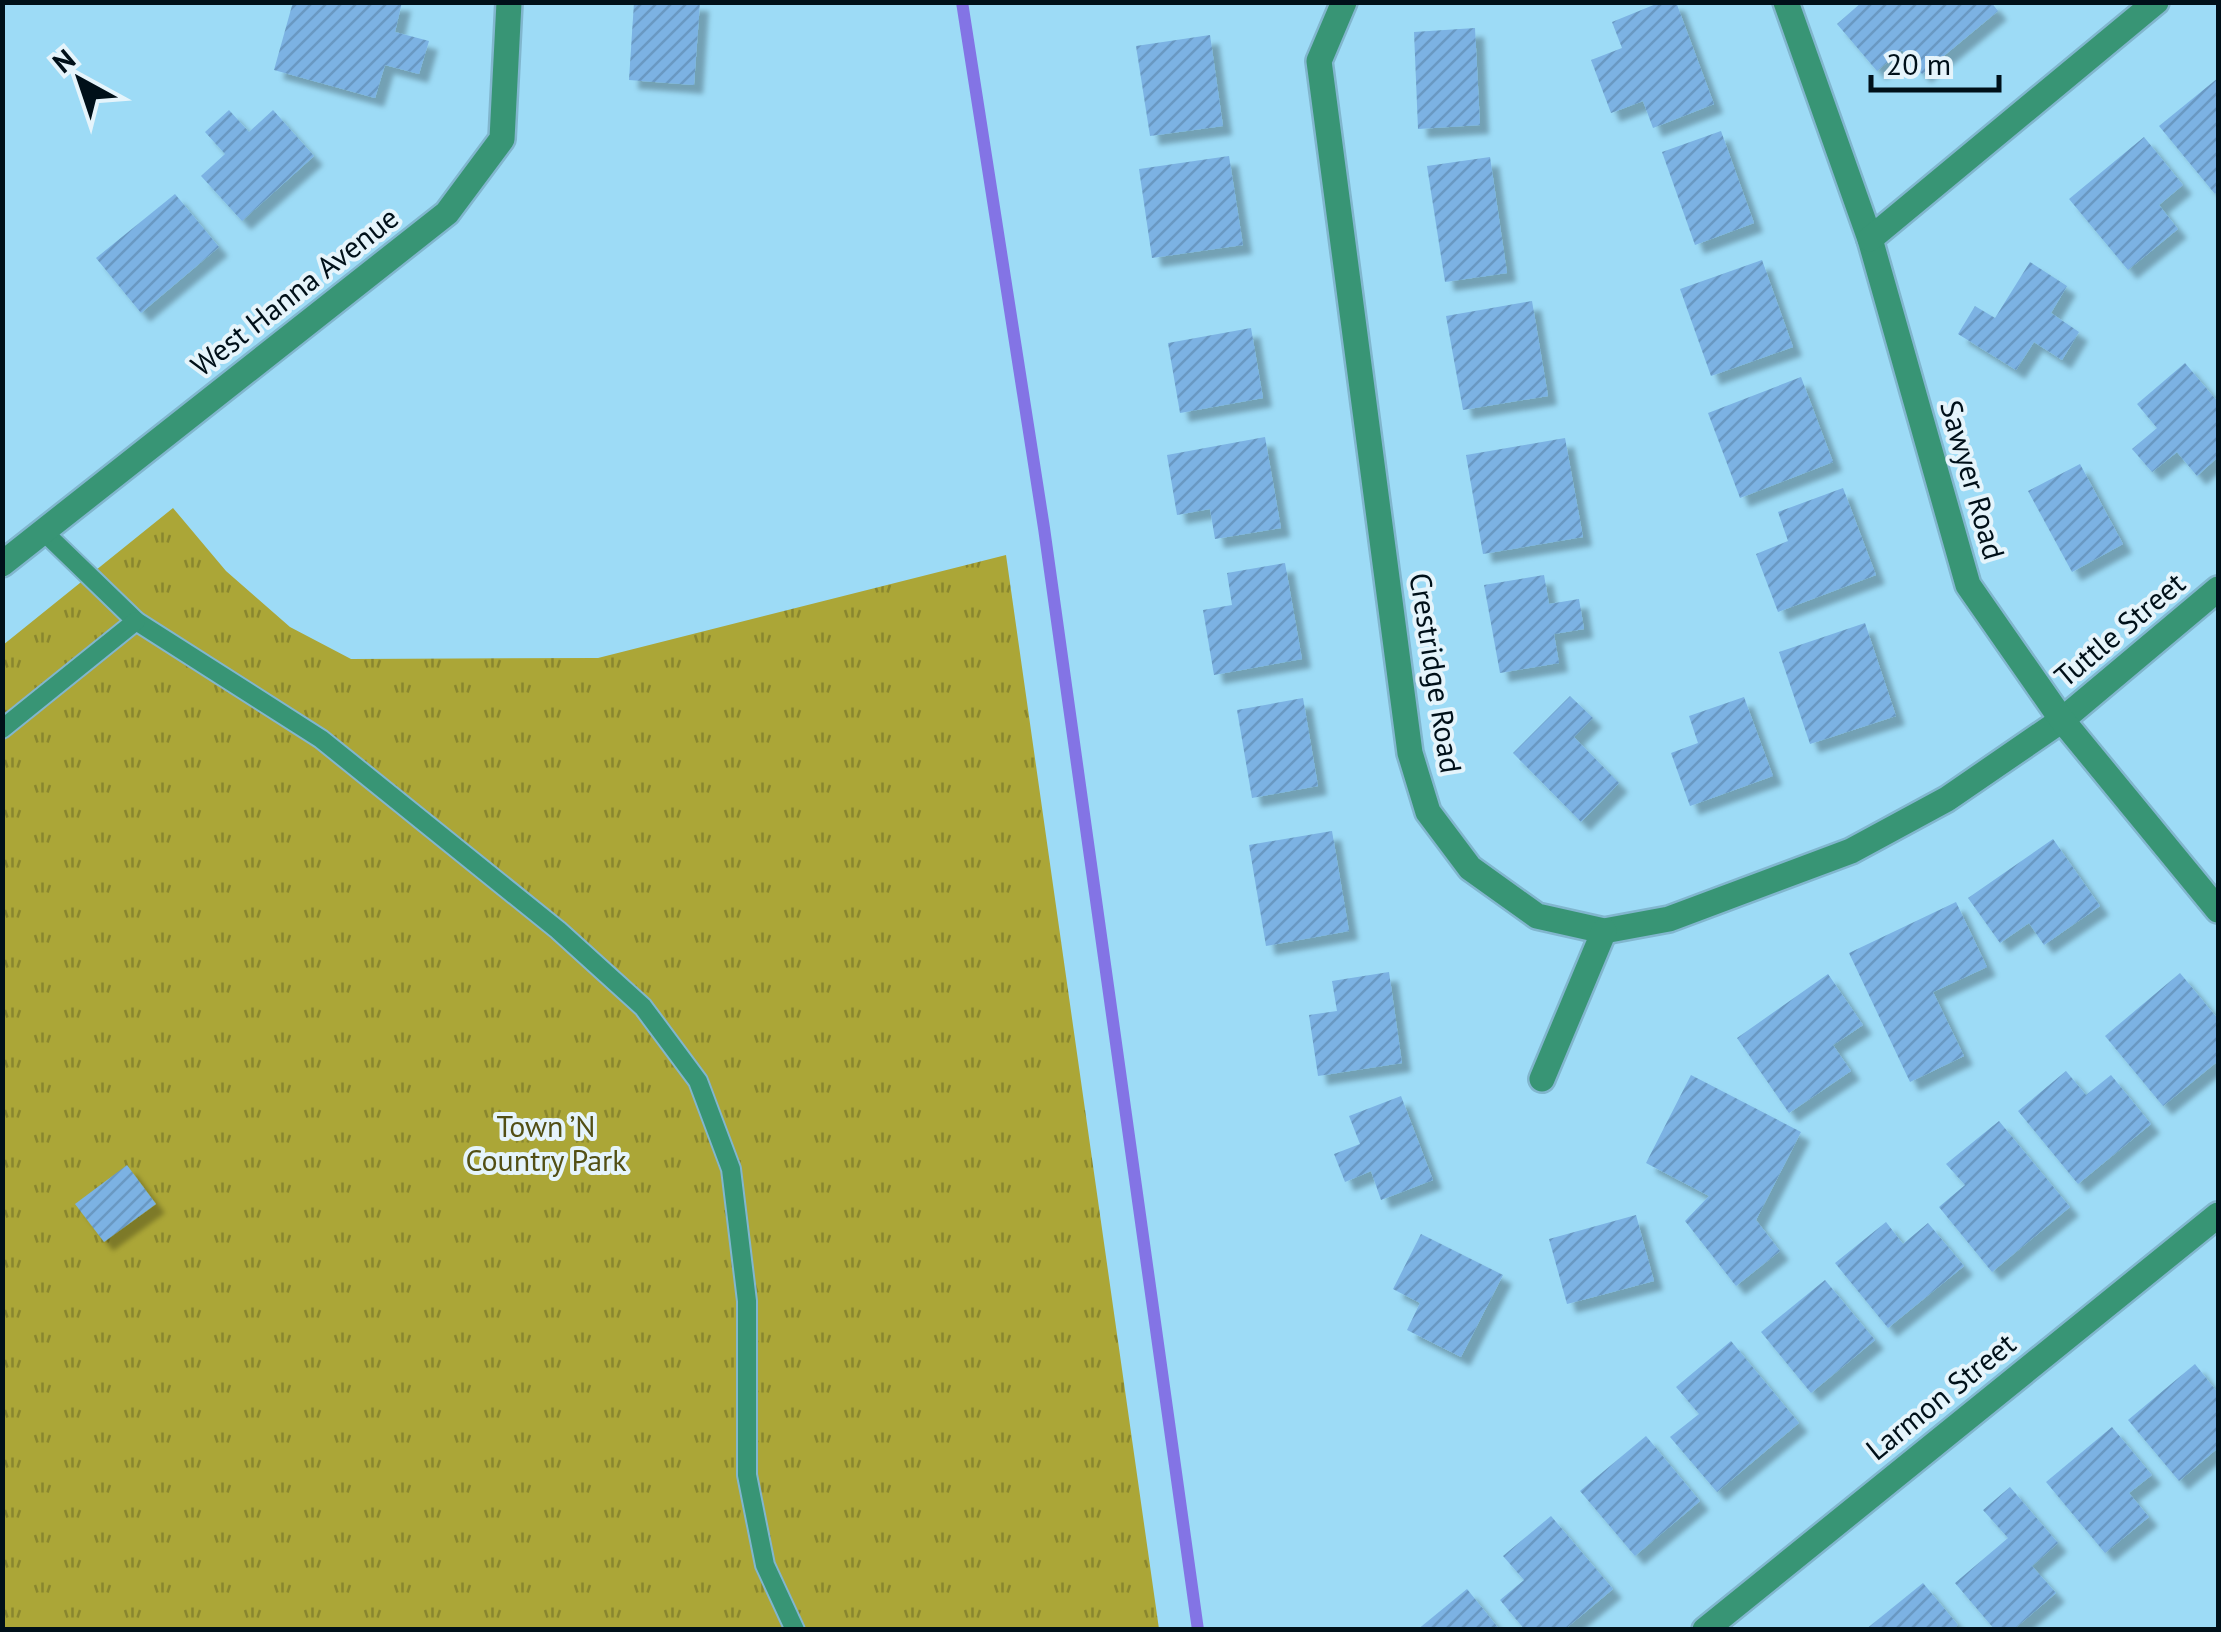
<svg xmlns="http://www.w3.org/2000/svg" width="2221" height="1632" font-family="'PT Sans',sans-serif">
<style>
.park{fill:url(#park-tufts)}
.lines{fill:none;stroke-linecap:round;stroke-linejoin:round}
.stream{stroke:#8374e5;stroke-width:12}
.building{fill:url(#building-hatch);filter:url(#shadow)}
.lane-casing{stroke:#81b6ce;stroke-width:22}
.street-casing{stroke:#81b6ce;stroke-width:30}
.lane{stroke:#389575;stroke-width:18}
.street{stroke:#389575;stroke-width:25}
.labels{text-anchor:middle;stroke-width:8;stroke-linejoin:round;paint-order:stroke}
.street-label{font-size:30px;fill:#001019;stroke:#e5f4fb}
.park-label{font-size:30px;fill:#524f14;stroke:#e5f4fb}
</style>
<defs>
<pattern id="park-tufts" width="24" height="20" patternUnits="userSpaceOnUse" patternTransform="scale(2.5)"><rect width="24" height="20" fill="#aba637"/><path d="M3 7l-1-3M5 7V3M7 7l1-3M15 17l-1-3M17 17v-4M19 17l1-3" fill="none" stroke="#89862e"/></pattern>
<pattern id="building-hatch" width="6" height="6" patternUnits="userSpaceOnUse" patternTransform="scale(2.5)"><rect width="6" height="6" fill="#7bb2e3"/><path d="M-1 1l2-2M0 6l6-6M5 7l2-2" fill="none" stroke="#6998c2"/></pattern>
<filter id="shadow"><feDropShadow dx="9" dy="9" stdDeviation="2.5" flood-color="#0004"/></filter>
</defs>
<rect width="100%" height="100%" fill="#9ddbf6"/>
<path class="park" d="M173 508 226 571 290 627 351 659 598 658 1006 555 1159 1629H3V645Z"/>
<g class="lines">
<path class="stream" d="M962 2 1044 528 1198 1630"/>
</g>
<g class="building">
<path d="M293 2H402L395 32 429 41 419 74 385 65 375 98 274 70Z"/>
<path d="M634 2H700L694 85 629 80Z"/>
<path d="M1661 2H1676L1714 104 1653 128 1643 101 1611 113 1591 60 1622 48 1612 22Z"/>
<path d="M1862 2H1991L1998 11 1922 74 1902 50 1877 71 1837 24Z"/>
<path d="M1475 28 1480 125 1418 129 1414 32Z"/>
<path d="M1210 35 1223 126 1150 136 1136 46Z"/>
<path d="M2218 78V191L2215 194 2159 126Z"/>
<path d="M229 110 249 132 273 110 314 156 242 221 201 176 225 154 205 132Z"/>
<path d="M1721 131 1754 223 1695 245 1662 152Z"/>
<path d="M2144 137 2183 185 2159 205 2178 229 2128 270 2069 199Z"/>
<path d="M1229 156 1243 245 1152 258 1139 169Z"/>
<path d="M1490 157 1507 273 1445 282 1427 166Z"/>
<path d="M175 194 219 247 141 313 96 258Z"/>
<path d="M1762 260 1793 347 1711 376 1680 289Z"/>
<path d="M2030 262 2067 286 2051 313 2079 332 2062 360 2034 342 2016 370 1958 334 1975 306 1995 318Z"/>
<path d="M1532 301 1548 396 1463 410 1446 316Z"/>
<path d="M1251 328 1263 398 1180 413 1168 343Z"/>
<path d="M2185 363 2218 402V457L2197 476 2177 452 2152 472 2132 449 2157 428 2137 404Z"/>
<path d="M1801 377 1833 462 1740 498 1708 413Z"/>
<path d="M1265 437 1281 528 1215 539 1210 509 1177 515 1167 455Z"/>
<path d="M1565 438 1583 537 1483 554 1466 455Z"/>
<path d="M2080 464 2123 544 2072 572 2028 491Z"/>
<path d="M1843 488 1876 575 1778 612 1756 554 1788 541 1778 512Z"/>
<path d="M1285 563 1302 659 1214 675 1203 610 1232 605 1227 573Z"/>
<path d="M1544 575 1549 604 1579 599 1584 629 1554 634 1559 663 1500 673 1484 585Z"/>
<path d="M1865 623 1896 716 1810 744 1779 652Z"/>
<path d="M1570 696 1593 718 1574 737 1619 783 1581 822 1513 753Z"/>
<path d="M1744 697 1773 776 1690 806 1671 753 1698 743 1689 716Z"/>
<path d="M1303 698 1318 786 1252 798 1237 710Z"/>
<path d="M1332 831 1349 931 1266 946 1249 845Z"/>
<path d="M2053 839 2100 906 2044 945 2029 923 2000 943 1968 898Z"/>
<path d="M1956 902 1987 967 1933 992 1964 1056 1910 1082 1849 953Z"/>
<path d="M1389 972 1402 1063 1318 1076 1309 1015 1337 1011 1332 981Z"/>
<path d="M2180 973 2218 1019V1061L2163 1106 2105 1036Z"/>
<path d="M1828 974 1863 1025 1833 1045 1851 1071 1789 1113 1737 1038Z"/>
<path d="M2066 1071 2086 1095 2111 1075 2151 1124 2078 1184 2018 1111Z"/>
<path d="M1691 1075 1801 1132 1756 1220 1780 1251 1736 1286 1685 1221 1709 1196 1646 1163Z"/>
<path d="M1401 1096 1433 1180 1381 1200 1371 1171 1345 1182 1334 1154 1360 1144 1349 1116Z"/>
<path d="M1999 1121 2070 1207 1992 1272 1939 1207 1965 1185 1946 1164Z"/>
<path d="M127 1165 156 1204 104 1242 75 1204Z"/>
<path d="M1636 1215 1654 1281 1567 1304 1549 1239Z"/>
<path d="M1886 1222 1903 1244 1928 1223 1964 1266 1888 1328 1835 1263Z"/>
<path d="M1421 1234 1503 1275 1461 1357 1407 1330 1420 1303 1393 1289Z"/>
<path d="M1825 1280 1875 1340 1811 1393 1761 1332Z"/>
<path d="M1731 1341 1799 1423 1717 1492 1670 1437 1699 1414 1676 1387Z"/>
<path d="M2195 1364 2218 1393V1448L2179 1481 2128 1420Z"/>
<path d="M2112 1427 2152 1475 2129 1493 2149 1517 2105 1553 2046 1482Z"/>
<path d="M1646 1436 1700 1501 1635 1556 1580 1491Z"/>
<path d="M2010 1487 2058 1543 2032 1566 2056 1593 2013 1630H1995L1955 1583 2008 1538 1983 1510Z"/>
<path d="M1551 1516 1613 1589 1564 1630H1525L1500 1600 1524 1580 1503 1556Z"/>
<path d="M1923 1583 1958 1625 1952 1630H1865Z"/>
<path d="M1467 1589 1500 1630H1417Z"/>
</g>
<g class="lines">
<g class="lane-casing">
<g id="lane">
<path d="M43 531 136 621 321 739 558 930 643 1007 698 1081 731 1169 747 1301V1475L765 1565 795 1630"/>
<path d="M2 729 136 621"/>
</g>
</g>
<g class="street-casing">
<g id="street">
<path d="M1344 2 1319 61 1410 753 1428 812 1470 868 1537 916 1604 931 1669 919 1851 851 1947 799 2062 720 2218 589"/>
<path d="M1786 2 1870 239 1968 585 2062 720 2218 910"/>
<path d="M1870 239 2156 2"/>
<path d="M2 564 447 213 502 139 509 2"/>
<path d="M1542 1079 1604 931"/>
<path d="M1705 1630 2218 1215"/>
</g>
</g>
<use href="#lane" class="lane"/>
<use href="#street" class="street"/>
</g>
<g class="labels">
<g class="street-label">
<text transform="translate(295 292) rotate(-38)" y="10">West Hanna Avenue</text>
<text transform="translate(1972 480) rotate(74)" y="10">Sawyer Road</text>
<text transform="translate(2120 630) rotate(-40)" y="10">Tuttle Street</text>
<text transform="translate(1435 673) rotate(81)" y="10">Crestridge Road</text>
<text transform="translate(1941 1397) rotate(-39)" y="10">Larmon Street</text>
</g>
<g class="park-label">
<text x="546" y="1137">Town ’N<tspan x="546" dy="34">Country Park</tspan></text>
</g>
</g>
<rect width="2221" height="1632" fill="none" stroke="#001019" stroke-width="10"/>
<g transform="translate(80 80) rotate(320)" stroke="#e5f4fb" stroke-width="8" paint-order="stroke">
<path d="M0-8L18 38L0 25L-18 38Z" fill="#001019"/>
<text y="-15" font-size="28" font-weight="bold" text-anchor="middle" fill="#001019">N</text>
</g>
<path d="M1871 75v15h128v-15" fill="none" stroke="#001019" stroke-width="5"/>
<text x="1886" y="75" font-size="30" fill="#001019" stroke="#e5f4fb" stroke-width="8" paint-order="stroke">20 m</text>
</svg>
